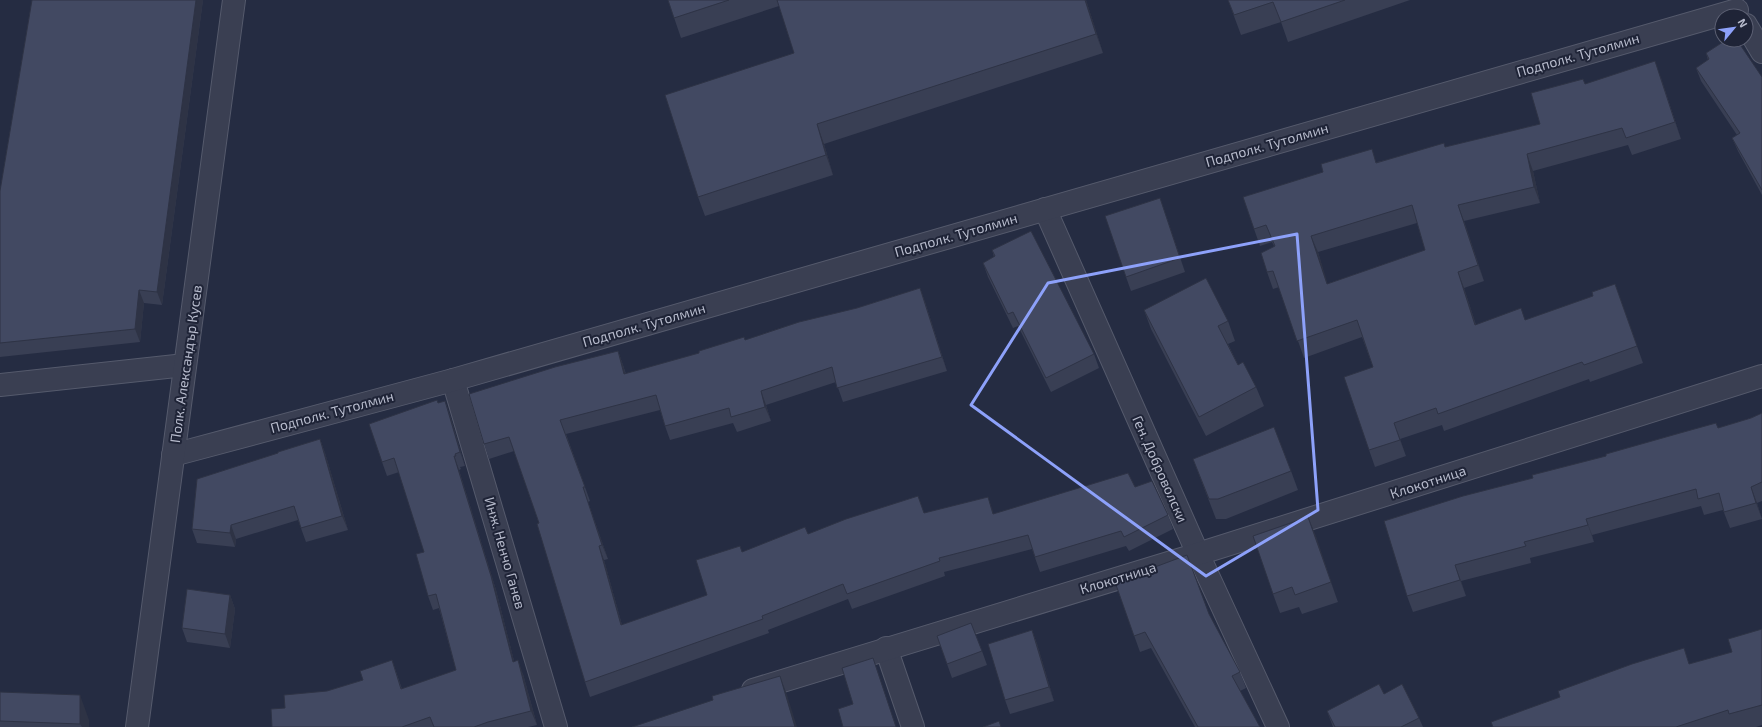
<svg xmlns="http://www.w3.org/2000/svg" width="1762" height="727" font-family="'Exo 2',sans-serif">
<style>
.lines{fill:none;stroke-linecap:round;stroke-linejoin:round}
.minor-casing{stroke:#555a6c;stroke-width:24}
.minor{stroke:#3a3f52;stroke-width:22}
.wall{fill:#393f54;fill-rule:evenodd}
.shaded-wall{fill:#2e3345}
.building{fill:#424962;stroke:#2e3345;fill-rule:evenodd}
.marked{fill:none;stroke:#8da1fa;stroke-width:3;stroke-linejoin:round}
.labels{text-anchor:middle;stroke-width:4;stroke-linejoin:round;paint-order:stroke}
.street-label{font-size:14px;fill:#b7bbcc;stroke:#1f2437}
</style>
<rect width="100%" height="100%" fill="#252c42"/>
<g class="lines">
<g class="minor-casing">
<g id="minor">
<path d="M1746 25 1762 52"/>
<path d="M1045 209 1198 554 1278 727"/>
<path d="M453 380 556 727"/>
<path d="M0 385 185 365"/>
<path d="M173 455 453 380 1737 10"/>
<path d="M886 648 913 727"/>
<path d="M753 690 1198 554 1762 376"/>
<path d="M137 727 234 0"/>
</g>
</g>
<use href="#minor" class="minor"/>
</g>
<g class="wall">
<path d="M32 0H203L162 305 144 303 140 342 0 357V191Z"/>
<path d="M668 0H1086L1103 53 824 144 833 175 705 216 698 197 794 53 779 6 681 38Z"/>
<path d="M1228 0H1410L1288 42 1281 22 1241 35Z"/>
<path d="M1706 53 1762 77V195L1738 151 1732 138 1737 135 1701 81 1696 68 1708 60Z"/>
<path d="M1661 78 1681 139 1632 155 1628 145 1533 171 1540 203 1464 221 1484 281 1464 288 1476 325 1526 320 1593 296 1615 284 1643 363 1590 382 1589 379 1444 431 1442 425 1400 439 1406 456 1375 467 1369 450 1373 367 1362 337 1304 358 1279 287 1273 289 1267 272 1274 246 1272 242 1260 246 1254 229 1377 162 1445 147 1540 124 1585 84ZM1417 223 1425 250 1327 284 1318 252Z"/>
<path d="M1160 198 1185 272 1131 291 1126 277Z"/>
<path d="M992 250 1094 354 1099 368 1051 392 1018 326 1013 328 988 277 983 263 994 257Z"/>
<path d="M920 288 925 302 947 371 843 402 836 382 766 405 771 421 737 432 733 423 670 440 665 426 660 410 566 434 590 501 588 502 608 559 604 560 622 625 707 595 742 552 808 534 924 513 994 514 1135 487 1168 515 1173 529 1129 551 1126 546 1040 572 1032 549 944 572 945 576 852 609 848 599 768 630 769 633 590 697 585 682 539 523 514 451 489 459 484 444 618 351 623 365 626 374 746 340 857 308Z"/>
<path d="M1144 310 1228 321 1235 341 1228 344 1238 365 1256 387 1264 406 1206 436 1151 329Z"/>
<path d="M445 401 450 415 465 466 460 467 461 469 459 470 496 590 514 661 523 674 537 725 528 727H272L285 708 327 691 363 680 392 660 402 689 456 670 439 608 433 610 428 596 424 552 399 472 387 476 382 462 438 403Z"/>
<path d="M1762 413V501L1757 503 1762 519 1730 528 1723 510 1704 515 1701 506 1592 535 1594 542 1530 558 1531 563 1461 581 1466 596 1413 612 1407 596 1533 478 1718 428 1751 418Z"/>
<path d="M320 439 325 453 348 530 306 542 298 520 236 539 235 547 197 543 192 529 278 453Z"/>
<path d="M1193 459 1291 471 1298 490 1226 519H1216Z"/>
<path d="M1308 517 1338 602 1302 614 1299 607 1280 613 1273 594Z"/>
<path d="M1115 582 1209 614 1240 672 1246 688 1240 691 1260 727H1195L1151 648 1140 652Z"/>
<path d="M230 595 235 609 230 648 187 642 182 628Z"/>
<path d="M1762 629V725L1756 727H1493L1560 697 1684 648 1689 664 1732 652Z"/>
<path d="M1032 630 1037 644 1054 701 1010 714 1005 700Z"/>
<path d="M937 636 982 651 987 665 952 678Z"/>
<path d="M0 692 89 720V727H0Z"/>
<path d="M1327 711 1419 718 1423 727H1333Z"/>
</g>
<g class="shaded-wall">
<path d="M196 0H203L162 305 157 292Z"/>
<path d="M1085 0H1086L1103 53 1096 34Z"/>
<path d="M1655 61 1661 78 1681 139 1675 122Z"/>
<path d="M817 124 824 144 833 175 826 155Z"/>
<path d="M1527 154 1533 171 1540 203 1534 187Z"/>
<path d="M1458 205 1464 221 1484 281 1478 265Z"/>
<path d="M1311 236 1318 252 1333 301 1327 284Z"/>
<path d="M1458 272 1464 288 1481 342 1475 325Z"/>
<path d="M920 288 925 302 947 371 942 357Z"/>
<path d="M139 290 144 303 140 342 135 329Z"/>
<path d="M618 351 623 365 629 388 624 374Z"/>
<path d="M761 391 766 405 771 421 765 407Z"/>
<path d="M445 401 450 415 465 466 460 452Z"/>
<path d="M1394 423 1400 439 1406 456 1400 440Z"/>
<path d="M320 439 325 453 348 530 342 516Z"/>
<path d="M454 456 459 470 496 590 518 676 513 662Z"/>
<path d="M583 487 588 502 608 559 602 545Z"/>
<path d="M1751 487 1757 503 1762 519 1756 503Z"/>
<path d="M988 497 993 511 998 529 993 514Z"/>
<path d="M1308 517 1316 536 1338 602 1331 582Z"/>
<path d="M1586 519 1592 535 1594 542 1588 525Z"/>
<path d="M231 525 236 539 235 547 230 533Z"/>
<path d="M599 546 604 560 626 640 621 625Z"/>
<path d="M1455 565 1461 581 1466 596 1460 580Z"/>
<path d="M230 595 235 609 230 648 225 634Z"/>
<path d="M1032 630 1037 644 1054 701 1049 687Z"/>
<path d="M873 658 878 672 896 727Z"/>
<path d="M518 660 523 674 537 725 531 711Z"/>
<path d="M780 676 787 695 797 727H795Z"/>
<path d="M80 695 89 720V727H82L80 724Z"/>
</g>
<g class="building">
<path d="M32 0H196L157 292 139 290 135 329 0 343V191Z"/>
<path d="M668 0H729L674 18Z"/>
<path d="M777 0H1085L1096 34 817 124 826 155 698 197 665 95 794 53Z"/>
<path d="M1228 0H1345L1281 22 1273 2 1234 15Z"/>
<path d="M1726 40H1737L1762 77V190L1732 138 1740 133 1696 68 1709 59 1706 53Z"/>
<path d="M1655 61 1675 122 1626 138 1622 128 1527 154 1534 187 1458 205 1478 265 1458 272 1475 325 1521 308 1525 320 1593 296 1592 292 1615 284 1637 346 1584 365 1582 362 1438 414 1436 408 1394 423 1400 440 1369 450 1344 377 1373 367 1357 320 1297 341 1273 271 1267 272 1261 253 1275 246 1266 225 1254 229 1243 197 1323 172 1321 164 1372 149 1376 163 1444 143 1445 147 1540 124 1531 93 1583 79 1585 84ZM1412 205 1425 250 1327 284 1311 236Z"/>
<path d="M1160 198 1180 258 1126 277 1105 216Z"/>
<path d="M1031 231 1094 354 1046 378 1013 312 1008 314 983 263 995 256 992 250Z"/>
<path d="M1206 278 1228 321 1218 326 1238 365 1243 362 1256 387 1199 417 1144 310Z"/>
<path d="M920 288 942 357 837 388 832 367 761 391 765 407 731 417 729 408 665 426 656 395 560 420 585 487H583L602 545 599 546 621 625 707 595 696 560 740 546 742 552 805 527 808 534 846 519 918 496 924 513 988 497 993 514 1128 473 1135 487 1152 481 1168 515 1124 537 1121 531 1035 557 1028 535 939 558 940 561 847 594 843 584 762 616 763 619 585 682 537 524 539 523 509 437 484 444 469 394 555 367 618 351 624 374 699 353V351L744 337 745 340 799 322 857 308Z"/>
<path d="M437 400 438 403 445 401 460 452 455 454 456 456H454L491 576 513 662 518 660 531 711 488 722 474 727H434L430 717 402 727H272L271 709 285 708 284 695 327 691 363 680 360 671 392 660 401 689 456 670 436 594 428 596 416 554 424 552 394 458 382 462 369 424Z"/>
<path d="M1762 413V482L1751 487 1756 503 1724 512 1719 493 1698 499 1696 489 1586 519 1588 525 1524 542 1526 546 1455 565 1460 580 1407 596 1384 521 1463 496 1533 478 1532 475 1606 456V454L1680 433 1716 423 1718 428 1751 418Z"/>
<path d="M1274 427 1291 471 1218 499H1209L1193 459Z"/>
<path d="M320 439 342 516 301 528 294 506 231 525 230 533 192 529 197 479 278 453V452Z"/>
<path d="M1308 517 1331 582 1295 595 1292 587 1273 594 1253 536Z"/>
<path d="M1187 555 1209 614 1240 672 1232 676 1260 727H1198L1145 632 1134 636 1115 582Z"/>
<path d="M187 589 230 595 225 634 182 628Z"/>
<path d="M971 623 982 651 947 664 937 636Z"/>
<path d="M1762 629V705L1729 714 1728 710 1676 727H1493L1491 722 1560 697 1558 691 1632 664 1684 648 1689 664 1732 652 1728 639Z"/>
<path d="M1032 630 1049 687 1005 700 988 644Z"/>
<path d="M873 658 896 727H843L838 709 853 704 842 668Z"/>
<path d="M780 676 795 727H632L713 700 712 696Z"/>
<path d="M1379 684 1384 694 1402 684 1419 718 1401 727H1335L1327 711Z"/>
<path d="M0 692 80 695V724L0 721Z"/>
<path d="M999 721 1001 727H983Z"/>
</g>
<path class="marked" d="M1297 234 1318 510 1206 576 971 405 1048 283Z"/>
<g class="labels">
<g class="street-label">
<text transform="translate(1578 55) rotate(-16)" y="5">Подполк. Тутолмин</text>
<text transform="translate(1267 145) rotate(-16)" y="5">Подполк. Тутолмин</text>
<text transform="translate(956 235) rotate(-16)" y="5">Подполк. Тутолмин</text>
<text transform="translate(644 325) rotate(-16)" y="5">Подполк. Тутолмин</text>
<text transform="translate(186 364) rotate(-82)" y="5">Полк. Александър Кусев</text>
<text transform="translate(332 412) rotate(-15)" y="5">Подполк. Тутолмин</text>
<text transform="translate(1160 469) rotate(66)" y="5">Ген. Доброволски</text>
<text transform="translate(1428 482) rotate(-18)" y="5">Клокотница</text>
<text transform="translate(505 553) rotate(74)" y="5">Инж. Ненчо Ганев</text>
<text transform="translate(1118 578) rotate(-17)" y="5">Клокотница</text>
</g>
</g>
<g transform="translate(1734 28) rotate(61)"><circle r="19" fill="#1f2437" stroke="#5c6073"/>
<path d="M0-3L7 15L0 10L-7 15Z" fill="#8da1fa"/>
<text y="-6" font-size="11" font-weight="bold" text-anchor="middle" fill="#b7bbcc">N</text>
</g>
</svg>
